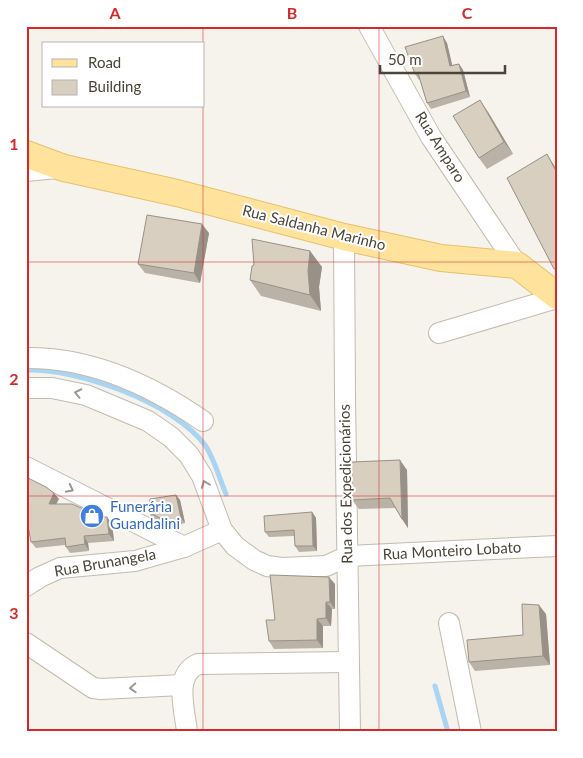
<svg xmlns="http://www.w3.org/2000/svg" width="583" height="758" font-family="Lato,sans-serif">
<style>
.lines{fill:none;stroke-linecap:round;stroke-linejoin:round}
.stream{stroke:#a9d4f2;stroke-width:5}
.minor-casing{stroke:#c2bbae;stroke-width:22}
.major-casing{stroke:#e6c16a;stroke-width:28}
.minor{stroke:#fff;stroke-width:20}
.major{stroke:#ffe39c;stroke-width:26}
.wall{fill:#bab2a6}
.shaded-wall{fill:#979187}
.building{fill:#d8cfc1;stroke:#979187}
.oneway{stroke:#9c9892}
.grid{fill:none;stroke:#d62828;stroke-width:1;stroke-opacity:0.55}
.labels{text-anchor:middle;stroke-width:4;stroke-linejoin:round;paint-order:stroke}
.street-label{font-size:15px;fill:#4b4439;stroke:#fff}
.shop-label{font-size:15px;fill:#366cbe;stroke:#fff;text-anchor:start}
.neatline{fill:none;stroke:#d62828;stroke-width:2}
.grid-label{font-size:16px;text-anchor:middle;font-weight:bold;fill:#d62828}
</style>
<rect width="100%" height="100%" fill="#f6f3ec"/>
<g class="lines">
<g class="stream">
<path d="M26 370C77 368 174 403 205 445 214 458 220 480 226 494"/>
<path d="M435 686 448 732"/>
</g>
<g class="minor-casing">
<g id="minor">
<path d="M369 26 431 137 517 265"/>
<path d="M26 171 57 168"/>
<path d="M344 237 345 396 350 732"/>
<path d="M439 333 557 298"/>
<path d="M26 358C91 357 151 385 203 421"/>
<path d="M26 388H52L86 395 148 421 171 437 189 455 202 476 222 530 235 546 254 560 267 566 282 568 326 566 348 556 557 546"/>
<path d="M26 467 184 547"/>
<path d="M26 586 40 577 60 568 135 561 184 547 222 530"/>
<path d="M449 623 471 732"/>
<path d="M26 643 93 688 101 689 182 685"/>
<path d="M187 732C185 710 173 675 198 664L348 662"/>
</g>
</g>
<g class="major-casing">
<path id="major" d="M26 154 64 168 177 193 344 237 441 258 517 265 557 296"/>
</g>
<use href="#minor" class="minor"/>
<use href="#major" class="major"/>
</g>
<g class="wall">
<path d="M447 43 452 65 459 64 463 70 470 97 431 109 427 103 420 80H419L415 74Z"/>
<path d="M488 112 513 154 487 169 479 158Z"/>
<path d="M209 233 200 283 145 273 138 264Z"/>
<path d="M310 251 322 267 319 287 321 311 261 296 250 280Z"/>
<path d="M407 470 408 528 395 508 359 509 352 500Z"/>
<path d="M176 495 180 500 185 523 171 527 152 518 149 512Z"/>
<path d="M59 499 56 504 90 512H96L99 517H107L112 524 114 541 88 543 89 551 70 553 66 547 65 545 36 548 31 542Z"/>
<path d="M312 512 316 518 317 551 299 552 295 546 294 536 269 537 265 532Z"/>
<path d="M335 584V609H332L331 626H323V648L274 649 269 641 275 620Z"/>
<path d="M546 614 550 665 475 671 469 662 523 635Z"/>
</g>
<g class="shaded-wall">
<path d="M443 36 447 43 454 73 450 66Z"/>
<path d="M459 64 463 70 470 97 466 91Z"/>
<path d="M480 100 488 112 513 154 504 142Z"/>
<path d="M547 154 557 170V173Z"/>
<path d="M202 224 209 233 200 283 194 273Z"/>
<path d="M310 251 322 267 319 287 321 311 310 295 308 271Z"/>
<path d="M400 460 407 470 408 528 402 519Z"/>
<path d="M54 493 59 499 53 510 49 504Z"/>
<path d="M176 495 180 500 185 523 181 518Z"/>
<path d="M312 512 316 518 317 551 313 546Z"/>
<path d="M107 517 112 524 114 541 109 534Z"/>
<path d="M84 536 88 543 89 551 85 544Z"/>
<path d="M329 577 335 584V609L330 602Z"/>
<path d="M326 602 332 609 331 626 326 618Z"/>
<path d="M539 605 546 614 550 665 543 656Z"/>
<path d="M317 619 323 626V648L317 640Z"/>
</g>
<g class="building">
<path d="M443 36 450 66 459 64 466 91 427 103 418 73 415 74 405 47Z"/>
<path d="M480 100 504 142 479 158 453 116Z"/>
<path d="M547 154 557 173V268L554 269 507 178Z"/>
<path d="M147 215 202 224 194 273 138 264Z"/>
<path d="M252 239 310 251 308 271 310 295 250 280 252 266 254 265Z"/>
<path d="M400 460 402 519 390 498 352 500V462Z"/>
<path d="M26 477 46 487 54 493 49 504H72L90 512H96V517H107L109 534 84 536 85 544 66 547 65 538 31 542 26 515Z"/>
<path d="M176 495 181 518 167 522 149 512 150 499Z"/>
<path d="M312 512 313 546H295L294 530 265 532 264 516Z"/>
<path d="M270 575 329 577 330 602H326V618L317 619V640L269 641 266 620H275Z"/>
<path d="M522 604 539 605 543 656 469 662 467 640 523 635Z"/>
</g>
<defs><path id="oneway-chevron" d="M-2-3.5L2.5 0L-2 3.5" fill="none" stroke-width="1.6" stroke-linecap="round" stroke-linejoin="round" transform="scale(1.25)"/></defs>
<g class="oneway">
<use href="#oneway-chevron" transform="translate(78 393) rotate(-168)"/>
<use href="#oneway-chevron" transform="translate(205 484) rotate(-111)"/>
<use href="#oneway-chevron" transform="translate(70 489) rotate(27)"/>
<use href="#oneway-chevron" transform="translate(133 688) rotate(177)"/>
</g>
<path class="grid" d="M203 26V44M379 26V732M203 106V732M26 262H557M26 496H557"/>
<defs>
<g id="shop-disc" transform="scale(1.25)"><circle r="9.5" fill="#3f7fe0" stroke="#fff"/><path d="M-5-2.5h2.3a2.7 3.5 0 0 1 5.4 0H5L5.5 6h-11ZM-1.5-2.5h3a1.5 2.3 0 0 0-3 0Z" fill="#fff"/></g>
</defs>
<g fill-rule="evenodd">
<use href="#shop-disc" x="92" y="516"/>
</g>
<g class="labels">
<g class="street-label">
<text transform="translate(440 147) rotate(58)" y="5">Rua Amparo</text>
<text transform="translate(314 228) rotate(14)" y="5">Rua Saldanha Marinho</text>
<text transform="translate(346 484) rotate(-91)" y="5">Rua dos Expedicionários</text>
<text transform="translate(452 551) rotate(-3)" y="5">Rua Monteiro Lobato</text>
<text transform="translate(105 563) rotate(-10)" y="5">Rua Brunangela</text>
</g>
<g class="shop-label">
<text x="110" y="512">Funerária<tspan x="110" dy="17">Guandalini</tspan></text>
</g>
</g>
<rect width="583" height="758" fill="none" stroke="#ffffff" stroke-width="55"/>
<rect x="42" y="42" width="162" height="65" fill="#ffffff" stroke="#b7b4b0"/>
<rect x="52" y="59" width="25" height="8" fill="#ffe39c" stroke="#b7b4b0"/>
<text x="88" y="68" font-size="15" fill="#4b4439">Road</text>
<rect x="52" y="80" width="25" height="15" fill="#d8cfc1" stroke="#b7b4b0"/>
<text x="88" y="92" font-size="15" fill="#4b4439">Building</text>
<path d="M380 65v8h125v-8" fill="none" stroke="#4b4439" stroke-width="2.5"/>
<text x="388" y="65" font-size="15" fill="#4b4439" stroke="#ffffff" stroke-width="4" paint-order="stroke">50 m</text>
<rect x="28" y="28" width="528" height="702" class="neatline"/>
<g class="grid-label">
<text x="115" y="19">A</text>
<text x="292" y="19">B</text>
<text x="467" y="19">C</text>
<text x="14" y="150">1</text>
<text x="14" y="385">2</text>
<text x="14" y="619">3</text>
</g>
</svg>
